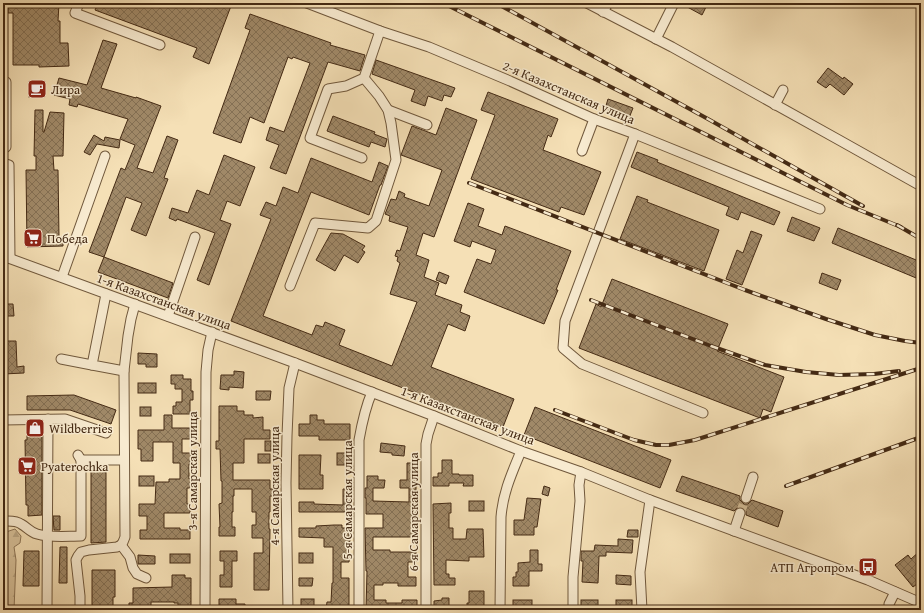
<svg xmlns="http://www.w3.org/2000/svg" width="924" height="613" font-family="'Gentium Book Plus',serif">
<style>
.forest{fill:url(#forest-firs);stroke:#8e7657}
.building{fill:url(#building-cross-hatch);stroke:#442a14}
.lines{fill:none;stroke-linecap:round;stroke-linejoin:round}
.minor-tunnel{stroke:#d2bc96;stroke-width:9;stroke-dasharray:9 4.5;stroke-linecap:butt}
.minor-casing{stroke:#70583c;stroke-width:11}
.minor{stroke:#f8ebd0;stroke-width:9}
.rail-casing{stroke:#442a14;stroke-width:4}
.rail{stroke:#f8ebd0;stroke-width:2.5;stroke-dasharray:8;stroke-linecap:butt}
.labels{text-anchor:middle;stroke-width:3;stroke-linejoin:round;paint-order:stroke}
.poi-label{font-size:13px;fill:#442a14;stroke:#f8ebd0;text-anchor:start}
.street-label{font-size:13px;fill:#442a14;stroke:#f8ebd0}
</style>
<defs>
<pattern id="forest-firs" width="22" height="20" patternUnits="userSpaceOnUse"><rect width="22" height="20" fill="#d7c19a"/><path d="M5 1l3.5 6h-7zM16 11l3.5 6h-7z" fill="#baa684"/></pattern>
<pattern id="building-cross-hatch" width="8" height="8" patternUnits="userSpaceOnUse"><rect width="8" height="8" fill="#a08968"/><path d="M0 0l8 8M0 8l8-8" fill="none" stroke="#847054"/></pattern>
</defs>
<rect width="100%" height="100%" fill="#f5e0b6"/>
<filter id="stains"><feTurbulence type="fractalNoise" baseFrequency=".005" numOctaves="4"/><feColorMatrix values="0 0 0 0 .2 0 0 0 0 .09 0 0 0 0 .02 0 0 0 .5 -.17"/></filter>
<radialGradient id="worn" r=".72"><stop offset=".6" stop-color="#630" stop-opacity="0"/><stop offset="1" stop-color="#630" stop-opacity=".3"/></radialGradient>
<path class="forest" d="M15 529 21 536 20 543 14 547 16 560 14 610H3V531L6 532Z"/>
<g class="building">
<path d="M8 3H59L58 21H60V43H68L69 66 39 67V65H13V13H8Z"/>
<path d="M98 3H202L213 7 214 3H225L231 6 209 64 193 57 197 48 95 10Z"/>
<path d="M680 3H708L702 15Z"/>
<path d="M250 14 331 43 330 45 365 55 360 71 328 62 286 174 270 168 279 145 266 140 270 127 284 132 310 63 293 57 292 59 288 57 264 123 250 117 241 143 213 133 250 30 245 28Z"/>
<path d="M103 40 117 44 101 88 136 98V97L161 106 137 168 153 173 167 136 178 140 164 178 168 179 146 236 131 230 142 203 126 197 104 257 89 252 121 168 125 170 135 145 120 139 128 119 78 104 77 107 69 105 70 99 54 95 59 78 87 85Z"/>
<path d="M376 60 455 88 451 97 444 95 442 101 428 96 425 106 411 101 415 90 372 74Z"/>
<path d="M828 68 843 79 844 77 853 84 844 95 830 84 826 88 817 82Z"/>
<rect x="29" y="82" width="14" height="15"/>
<path d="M488 92 558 119 551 137 548 135 543 150 601 172 584 215 561 207 559 212 471 179 495 115 481 110Z"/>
<path d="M608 99 633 108 629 118 605 109Z"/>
<path d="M446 108 477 120 434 237 423 233 416 255 429 260 424 277 439 283 435 295 462 305 460 312 470 316 465 331 448 324 431 367 514 399 503 427 231 321 271 219 260 215 266 202 276 206 283 187 298 193 311 158 372 182 379 162 388 166 381 185H380L369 215 311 192 263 316 312 335 316 325 323 327 325 322 345 330 339 345 392 366 417 302 390 294 400 263 397 261 398 257 395 256 397 250 400 251 408 227 389 221 390 216 385 214 391 199 396 200 399 191 405 194 404 197 429 206 442 170 401 155 412 126 436 135Z"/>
<path d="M35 110H43V132H44L50 112 64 113 63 156H53L54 170H58L59 237H63V246L27 247 26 170H36V156H34Z"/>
<path d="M333 116 375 132 374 134 387 139 385 147 371 142 369 147 327 131Z"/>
<path d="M94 135 104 141 105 137 120 140 119 148 97 144 90 155 84 152Z"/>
<path d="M637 152 658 160 657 162 780 212 774 225 741 212 738 220 726 215 729 207 631 167Z"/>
<path d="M224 155 255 167 240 206 227 201 220 220 231 224 209 285 197 280 215 233 177 219 176 221 169 218 172 208 188 213 197 190 209 195Z"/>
<path d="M637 196 648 200 647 202 719 230 704 271 620 239Z"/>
<path d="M468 203 484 209 478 226 502 235 505 226 571 251 556 290H558L544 324 464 292 477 259 491 264 496 250 472 241 470 247 454 241Z"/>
<path d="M792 217 820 228 814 241 787 231Z"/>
<path d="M838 228 921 262V280L832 243Z"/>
<path d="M751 231 762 235 742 285 726 279 737 250 743 253Z"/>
<path d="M331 233 343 234 365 246 362 250 365 252 358 263 344 255 335 271 316 260Z"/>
<path d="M104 257 173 283 168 298 98 272Z"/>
<path d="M439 272 449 276 446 284 436 280Z"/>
<path d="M822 273 841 280 837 290 819 283Z"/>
<path d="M612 279 728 324 717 351 784 377 771 412 763 409 760 418 579 348 596 304 601 307Z"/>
<path d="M5 304H13L14 316H5Z"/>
<path d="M3 341H16L17 367 24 366V373L3 374Z"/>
<path d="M138 353 157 354V367H146V364H138Z"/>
<path d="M234 371 244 372 243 388 229 387V390L220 389 221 375H234Z"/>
<path d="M171 375H183V379H191V391H193V400H190V414H173V406H176V402H182V389H175V384H171Z"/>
<rect x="138" y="383" width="18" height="10"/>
<path d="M256 391H271L270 400H256Z"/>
<path d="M74 395 116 410 111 424 70 410H27V396Z"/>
<path d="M219 406H237V411H244V415H253V418L263 417V430H270V439H244V463H233V480H270V489H273V496H270V512H269V529H270L269 590H254V553H263V538H252V525H256V512H252V489H234V496H233V512H232V527H235V536H219V527H220L219 504 222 503V481H221L220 449H216V441H219Z"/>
<rect x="140" y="407" width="11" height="9"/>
<path d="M535 407 671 460 660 488 524 435Z"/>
<path d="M164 415H172V428H190V439H182V453H191L190 464H189V479H191L190 488H187V504H190V513H164V528H180V530H190V539H140V530H147V516H139V504H155L156 482H169V479H180V463H173V442H153V461H141V449H138V430H164Z"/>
<path d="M310 415H317V420H324V424H350V440H319V436H299V424H310Z"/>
<path d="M27 428H42V515L28 516V505H26L25 440H27Z"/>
<rect x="265" y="441" width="6" height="10"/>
<path d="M381 443 405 446 404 456 392 455V453L380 452Z"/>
<rect x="337" y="453" width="11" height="12"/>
<rect x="258" y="454" width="12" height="9"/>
<path d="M299 455H321L320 475H323V489H299Z"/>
<path d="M442 460H452V474H459V475H473V486H463L464 483H449V486H433V477H438V473H442Z"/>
<path d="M407 463H417L416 488V537H373V550H390V552H416V562H408V577H416V586H398V583H383V585H374V600H386V603H402V600H417V610H366L367 571H366L365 528H383V514H366V498H365V488H367V476H378V480H385L384 488H373V501L409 502V488H400V480H407Z"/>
<path d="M106 467V542L91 543V468Z"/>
<rect x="139" y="476" width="15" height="10"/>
<path d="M682 476 740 496V500L744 504H748L752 500 783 511 778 527 746 515V511L742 507H738L734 511 676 491Z"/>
<path d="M544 486 550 488 548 496 542 494Z"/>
<path d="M343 489H350V512H299V502H314V504L343 505Z"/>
<path d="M527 498 541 499 537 527H534V535H514V520H524Z"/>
<rect x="469" y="501" width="15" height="10"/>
<path d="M451 503V513H449V528H453V539H466L467 529H483L484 557H469V561L446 560V574H449V578H455V585H434L433 504Z"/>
<path d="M53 516H60V530H54Z"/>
<path d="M334 525H342V528H349V538H350L349 562H341V578H349V609H326L327 602H331L332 583H333V547H324V538L299 537V528H316V526Z"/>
<path d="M628 530H638V537H627Z"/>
<path d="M618 539 633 540 632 553 606 552V556H599L598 583 582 582 583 561H581V551H594L595 545 618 546Z"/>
<path d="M60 547H67V583H59Z"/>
<path d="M530 550H538V564H542V571H529V586H513V577H516V572H518V563L530 562Z"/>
<path d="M921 550V581L913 587 895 565 908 555 911 559Z"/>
<path d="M24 551H39V586H23Z"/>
<path d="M220 551H237V561H232V587H220V575H224V561H220Z"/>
<rect x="299" y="553" width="14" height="10"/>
<rect x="170" y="554" width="20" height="9"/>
<path d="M138 555 155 556V564H138Z"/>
<path d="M92 570H115V597H113V610H92Z"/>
<path d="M172 575H185V578H191V609H178V603H174V602H151V610H129V603H133V588L172 587Z"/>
<path d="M616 575 631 576V585L616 584Z"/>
<path d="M299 578H313L312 586H299Z"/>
<path d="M469 591H484V609L467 610V603H469Z"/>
<path d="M442 598H449V610H434V601L442 600Z"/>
<path d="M219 599H236V604H245V610H219Z"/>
<rect x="301" y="599" width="13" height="11"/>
<rect x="513" y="600" width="19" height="10"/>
<rect x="581" y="600" width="17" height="10"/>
<rect x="616" y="600" width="16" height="9"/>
</g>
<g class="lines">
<path class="minor-tunnel" d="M740 513 746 498"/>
<g class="minor-casing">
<g id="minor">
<path d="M79 3 75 13 160 45"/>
<path d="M307 3 380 31 429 47 510 81 594 119 635 134 820 209"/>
<path d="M587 3 672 47 839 140 921 186"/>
<path d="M603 12 608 3"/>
<path d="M656 39 674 3"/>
<path d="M3 82H6V147"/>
<path d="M775 105 783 90"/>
<path d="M388 110 427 125"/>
<path d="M635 134 565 321 563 348 582 364 703 413"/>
<path d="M582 151 594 119"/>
<path d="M362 158 310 138 328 89 346 86 364 78 380 31"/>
<path d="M3 163 9 165 10 258"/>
<path d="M3 256 295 363 434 416 521 451 581 472 650 500 868 580 921 603"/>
<path d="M62 277 105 156"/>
<path d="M290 286 315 223 368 228 376 221 396 160 391 123 388 110 379 96 364 78"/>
<path d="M106 294 92 365 124 371"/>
<path d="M168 316 195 237"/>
<path d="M61 359 92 365"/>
<path d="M3 420 65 419 106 433"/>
<path d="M81 460H124"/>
<path d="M746 498 753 477"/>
<path d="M3 521C9 521 16 520 21 524 27 527 30 532 37 534 51 538 67 536 81 536V460L78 455"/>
<path d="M734 531 740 513"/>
<path d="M121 545 130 557 133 568 137 574 146 578"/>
<path d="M47 610 48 419"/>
<path d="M80 610V596L76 560 78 556 81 552 89 550 117 547 121 545 123 542 125 537 124 371 128 336 131 319 135 304"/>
<path d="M205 610 206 372 208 350 212 332"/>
<path d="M288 610 286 483 287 436 289 388 295 363"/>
<path d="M359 610V440C362 423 365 408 372 392"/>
<path d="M426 610V444L428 434 434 416"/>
<path d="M500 610 501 517C503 492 512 473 521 451"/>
<path d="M573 610V577L580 501 579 485 581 472"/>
<path d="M642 610 640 572 650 500"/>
<path d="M889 610V604L895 592"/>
</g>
</g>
<use href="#minor" class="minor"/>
<g class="rail-casing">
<g id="rail">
<path d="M443 3 847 205 901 227"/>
<path d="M496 3 708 119 863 206"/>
<path d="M469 183 745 290 826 319 875 335 905 341 921 343"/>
<path d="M897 225 921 239"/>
<path d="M591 300 711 346 765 365 806 372 839 375 874 374 899 371"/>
<path d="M555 410 634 440 656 445H669L695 440 921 368"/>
<path d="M786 486 921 437"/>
</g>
</g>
<use href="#rail" class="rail"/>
</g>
<defs>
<g id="cafe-square" transform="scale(1)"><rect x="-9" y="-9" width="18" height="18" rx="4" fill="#8f2418" stroke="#f8ebd0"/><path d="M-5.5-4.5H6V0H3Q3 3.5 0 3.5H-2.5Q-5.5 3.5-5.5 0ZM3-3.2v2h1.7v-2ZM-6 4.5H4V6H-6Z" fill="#fff"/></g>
<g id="supermarket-square" transform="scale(1)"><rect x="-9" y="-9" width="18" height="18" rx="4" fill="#8f2418" stroke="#f8ebd0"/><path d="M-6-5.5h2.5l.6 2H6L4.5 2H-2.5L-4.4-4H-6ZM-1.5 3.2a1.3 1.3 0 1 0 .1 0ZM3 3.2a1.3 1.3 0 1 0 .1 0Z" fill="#fff"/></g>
<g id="shop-square" transform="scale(1)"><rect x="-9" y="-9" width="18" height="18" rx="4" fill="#8f2418" stroke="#f8ebd0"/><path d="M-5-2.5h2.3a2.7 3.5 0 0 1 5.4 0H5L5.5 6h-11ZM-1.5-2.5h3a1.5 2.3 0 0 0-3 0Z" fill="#fff"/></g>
<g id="bus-square" transform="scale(1)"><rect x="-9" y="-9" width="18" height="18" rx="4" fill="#8f2418" stroke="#f8ebd0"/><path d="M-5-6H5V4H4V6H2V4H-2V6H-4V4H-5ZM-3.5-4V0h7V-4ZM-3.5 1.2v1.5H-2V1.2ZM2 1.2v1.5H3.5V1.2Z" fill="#fff"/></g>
</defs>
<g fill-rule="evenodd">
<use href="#cafe-square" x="37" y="89"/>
<use href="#supermarket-square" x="33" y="238"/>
<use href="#shop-square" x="35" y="428"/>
<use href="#supermarket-square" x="27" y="466"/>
<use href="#bus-square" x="868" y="567"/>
</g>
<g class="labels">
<g class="poi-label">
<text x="51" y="94">Лира</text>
<text x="47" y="243">Победа</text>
<text x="49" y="433">Wildberries</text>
<text x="41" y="471">Pyaterochka</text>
<text x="854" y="572" text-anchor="end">АТП Агропром</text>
</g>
<g class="street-label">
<text transform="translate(569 92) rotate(23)" y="5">2-я Казахстанская улица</text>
<text transform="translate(164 301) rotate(20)" y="5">1-я Казахстанская улица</text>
<text transform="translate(468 415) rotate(21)" y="5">1-я Казахстанская улица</text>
<text transform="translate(192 471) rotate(-90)" y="5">3-я Самарская улица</text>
<text transform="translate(274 486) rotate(-90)" y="5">4-я Самарская улица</text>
<text transform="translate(347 500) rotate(-90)" y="5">5-я Самарская улица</text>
<text transform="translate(413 512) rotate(-90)" y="5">6-я Самарская улица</text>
</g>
</g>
<rect width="924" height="613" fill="none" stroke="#f5e0b6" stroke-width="16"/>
<rect x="4" y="4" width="916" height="605" fill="none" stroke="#442a14" stroke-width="2"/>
<rect x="8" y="8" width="908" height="597" fill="none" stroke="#442a14"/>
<rect width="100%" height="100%" filter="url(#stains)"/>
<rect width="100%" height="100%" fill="url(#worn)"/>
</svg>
